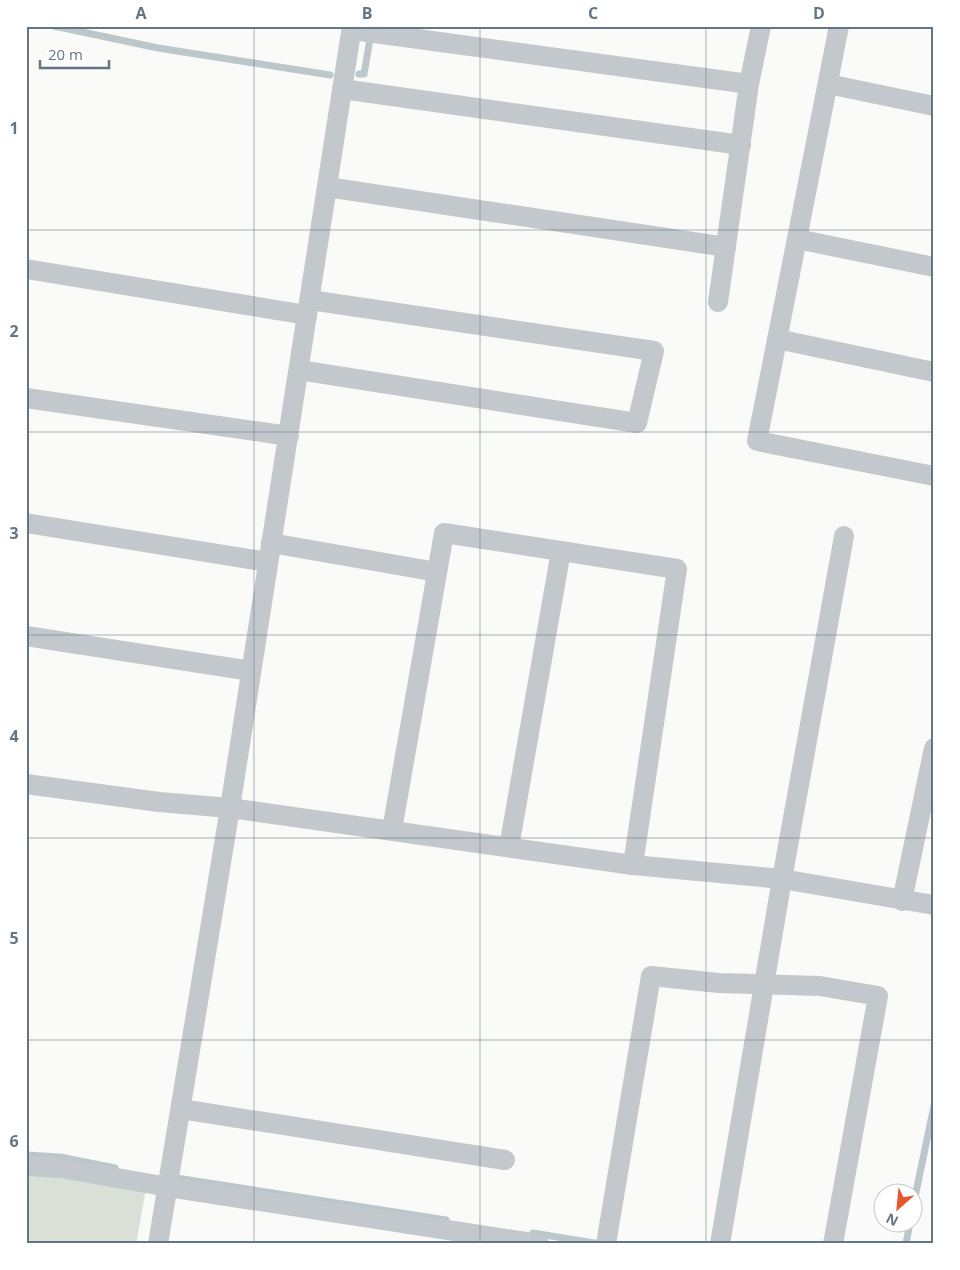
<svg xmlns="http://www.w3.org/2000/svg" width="960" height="1270" font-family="'Open Sans',sans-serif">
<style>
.green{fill:#dadfd7}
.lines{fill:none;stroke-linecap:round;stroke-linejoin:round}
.stream{stroke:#bbc7cb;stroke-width:7}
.street{stroke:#c3c8cc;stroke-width:20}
.grid{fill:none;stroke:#657683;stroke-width:1;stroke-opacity:0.55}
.neatline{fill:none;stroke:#657683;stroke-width:2}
.grid-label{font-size:16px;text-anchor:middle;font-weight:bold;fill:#657683}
</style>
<rect width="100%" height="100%" fill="#fafaf8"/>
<path class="green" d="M26 1170 147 1184 136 1244H26Z"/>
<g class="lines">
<g class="stream">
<path d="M54 26 158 48 330 75"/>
<path d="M359 74H364L371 33"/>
<path d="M26 1155 60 1157 115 1168"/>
<path d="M170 1177 446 1220"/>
<path d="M912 1211 934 1106"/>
<path d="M533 1233 600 1244"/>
<path d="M906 1244 910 1222"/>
</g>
<g class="street">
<path d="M839 26 757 441 934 476"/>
<path d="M352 30 749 84"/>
<path d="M828 84 934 106"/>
<path d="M342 89 741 145"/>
<path d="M327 187 726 247"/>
<path d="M797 239 934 267"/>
<path d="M26 269 307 315"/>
<path d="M718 302 749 84 761 26"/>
<path d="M777 339 934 372"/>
<path d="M299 370 637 423 654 351 310 300"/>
<path d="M26 398 289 436"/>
<path d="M26 523 268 562"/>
<path d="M271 543 437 572"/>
<path d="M26 636 251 671"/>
<path d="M26 784 159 802 230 808 633 865 782 879 934 905"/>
<path d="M392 830 444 533 677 569 633 865"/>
<path d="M509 847 561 551"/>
<path d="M902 901 934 748"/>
<path d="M181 1109 505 1160"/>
<path d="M26 1166 61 1168 168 1187 539 1244"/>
<path d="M158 1244 230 808 352 26"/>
<path d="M606 1244 651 976 719 983 820 986 878 996 833 1244"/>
<path d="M720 1244 782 879 844 536"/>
</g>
</g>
<path class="grid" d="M254 26V1244M480 26V1244M706 26V1244M26 230H934M26 432H934M26 635H934M26 838H934M26 1040H934"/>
<rect width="960" height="1270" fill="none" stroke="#ffffff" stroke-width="55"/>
<g transform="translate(898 1208) rotate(207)"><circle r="24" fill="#ffffff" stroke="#c1c8cd"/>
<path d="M0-4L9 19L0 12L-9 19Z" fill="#e4572e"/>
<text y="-8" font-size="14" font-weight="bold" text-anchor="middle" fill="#657683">N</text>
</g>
<path d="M40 60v8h69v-8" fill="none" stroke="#657683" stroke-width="2.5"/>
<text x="48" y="60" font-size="15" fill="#657683" stroke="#ffffff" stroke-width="4" paint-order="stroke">20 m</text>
<rect x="28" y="28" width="904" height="1214" class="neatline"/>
<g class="grid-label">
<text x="141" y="19">A</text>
<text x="367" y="19">B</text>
<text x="593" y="19">C</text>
<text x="819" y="19">D</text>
<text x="14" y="134">1</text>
<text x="14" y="337">2</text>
<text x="14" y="539">3</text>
<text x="14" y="742">4</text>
<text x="14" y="944">5</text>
<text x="14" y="1147">6</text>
</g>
</svg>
